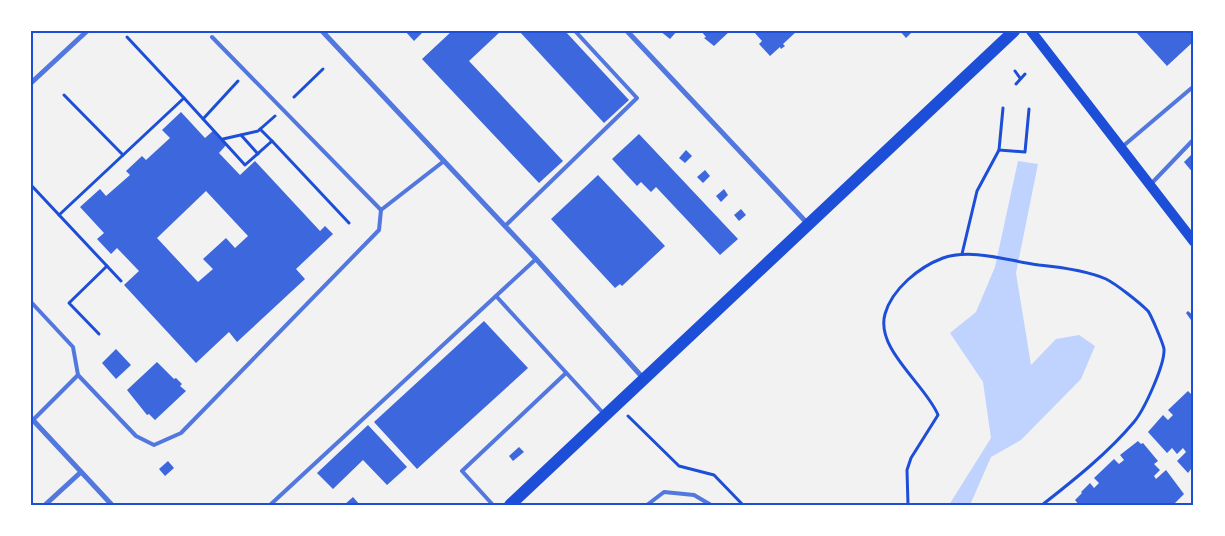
<svg xmlns="http://www.w3.org/2000/svg" width="1225" height="536" font-family="'Fira Sans Condensed',sans-serif">
<style>
.water{fill:#bfd3fe}
.building{fill:#3d67dc;fill-rule:evenodd}
.lines{fill:none;stroke-linecap:round;stroke-linejoin:round}
.path{stroke:#1d4ed8;stroke-width:3}
.service{stroke:#5277de;stroke-width:4}
.minor{stroke:#5277de;stroke-width:5}
.secondary{stroke:#1d4ed8;stroke-width:10}
.primary{stroke:#1d4ed8;stroke-width:12}
.neatline{fill:none;stroke:#1d4ed8;stroke-width:2}
</style>
<rect width="100%" height="100%" fill="#f2f2f2"/>
<path class="water" d="M1018 161 1038 164 1016 273 1031 365 1056 339 1079 335 1095 346 1081 379 1021 440 991 457 970 505H949L991 438 983 382 950 333 976 312 995 267Z"/>
<g class="building">
<path d="M405 31H424L414 41Z"/>
<path d="M452 31H501L469 61 563 161 539 183 422 59Z"/>
<path d="M519 31H565L629 100 604 123Z"/>
<path d="M660 31H677L670 39Z"/>
<path d="M701 31H730L714 46 704 38 706 37Z"/>
<path d="M753 31H797L783 44 785 46 781 49 780 47 770 56 759 44 762 41Z"/>
<path d="M900 31H913L906 38Z"/>
<path d="M1135 31H1194V41L1167 66Z"/>
<path d="M181 112 205 138 214 130 227 144 219 153 240 175 255 161 320 231 325 226 333 234 296 269 305 279 237 342 229 332 196 363 124 285 139 271 117 248 111 254 97 239 104 233 80 207 100 189 106 196 130 175 126 171 142 156 146 160 170 138 162 130ZM206 191 248 236 235 248 226 238 203 259 213 269 198 282 157 238Z"/>
<path d="M639 134 738 239 720 255 656 187 651 192 641 182 637 186 612 159Z"/>
<path d="M686 150 692 156 685 163 679 158Z"/>
<path d="M1194 152V174L1184 162Z"/>
<path d="M705 170 710 176 703 183 697 177Z"/>
<path d="M598 175 665 246 622 286 620 284 615 288 551 219Z"/>
<path d="M724 189 728 195 721 202 716 196Z"/>
<path d="M741 209 746 215 739 221 734 215Z"/>
<path d="M1188 311 1194 316 1191 320 1186 313Z"/>
<path d="M484 321 528 368 417 469 374 422Z"/>
<path d="M116 349 131 365 116 379 102 363Z"/>
<path d="M157 362 174 379 176 378 182 384 180 386 186 391 155 420 149 414 147 415 127 390Z"/>
<path d="M1188 391 1194 397V472L1191 469 1188 473 1177 461 1186 452 1183 448 1177 454 1172 448 1167 453 1148 432 1163 415 1168 420 1173 415 1168 410Z"/>
<path d="M368 425 407 467 387 485 363 460 333 489 317 473Z"/>
<path d="M1138 441 1141 444 1143 443 1158 461 1154 464 1160 470 1154 476 1156 479 1166 470 1184 494 1173 505H1079L1075 500 1082 493 1081 492 1090 483 1094 488 1099 483 1094 478 1114 459 1119 464 1124 460 1120 455Z"/>
<path d="M519 447 524 452 513 461 509 456Z"/>
<path d="M168 461 174 468 165 476 159 469Z"/>
<path d="M353 497 360 505H344Z"/>
</g>
<g class="lines">
<g class="path">
<path d="M1015 71 1020 78"/>
<path d="M1016 84 1025 74"/>
<path d="M64 95 123 155"/>
<path d="M294 97 323 69"/>
<path d="M184 98 245 165 272 141 349 223"/>
<path d="M1003 108 999 150 1025 152 1029 109"/>
<path d="M203 119 238 81"/>
<path d="M260 129 272 141"/>
<path d="M241 135 258 154"/>
<path d="M223 139 258 131 275 116"/>
<path d="M31 185 121 281"/>
<path d="M59 215 184 98 127 37"/>
<path d="M962 254 977 191 999 150"/>
<path d="M99 334 69 303 107 266"/>
<path d="M628 416 679 466 714 475 743 505"/>
<path d="M908 505 907 470 911 458 938 415C926 385 875 349 885 314 892 289 919 267 943 258 972 248 1009 261 1039 265 1059 267 1088 271 1106 279 1116 284 1139 302 1148 311 1151 315 1163 343 1164 349 1165 365 1144 410 1134 422 1108 453 1074 480 1042 505"/>
</g>
<g class="service">
<path d="M212 37 381 210"/>
<path d="M1122 147 1194 86"/>
<path d="M1150 185 1194 139"/>
<path d="M505 226 637 98 575 31"/>
<path d="M496 296 604 414"/>
<path d="M31 302 73 347 78 375 136 436 154 445 181 433 379 230 381 210 444 161"/>
<path d="M33 420 78 375"/>
<path d="M270 505 536 259"/>
<path d="M493 505 462 471 566 373"/>
<path d="M647 505 664 492 694 495 711 505"/>
</g>
<g class="minor">
<path d="M322 31 536 259 644 379"/>
<path d="M627 31 808 224"/>
<path d="M31 83 87 31"/>
<path d="M31 418 112 505"/>
<path d="M45 505 81 472"/>
</g>
<path class="secondary" d="M1031 31 1194 242"/>
<path class="primary" d="M510 505 1014 31"/>
</g>
<rect width="1225" height="536" fill="none" stroke="#ffffff" stroke-width="65"/>
<rect x="32" y="32" width="1160" height="472" class="neatline"/>
</svg>
